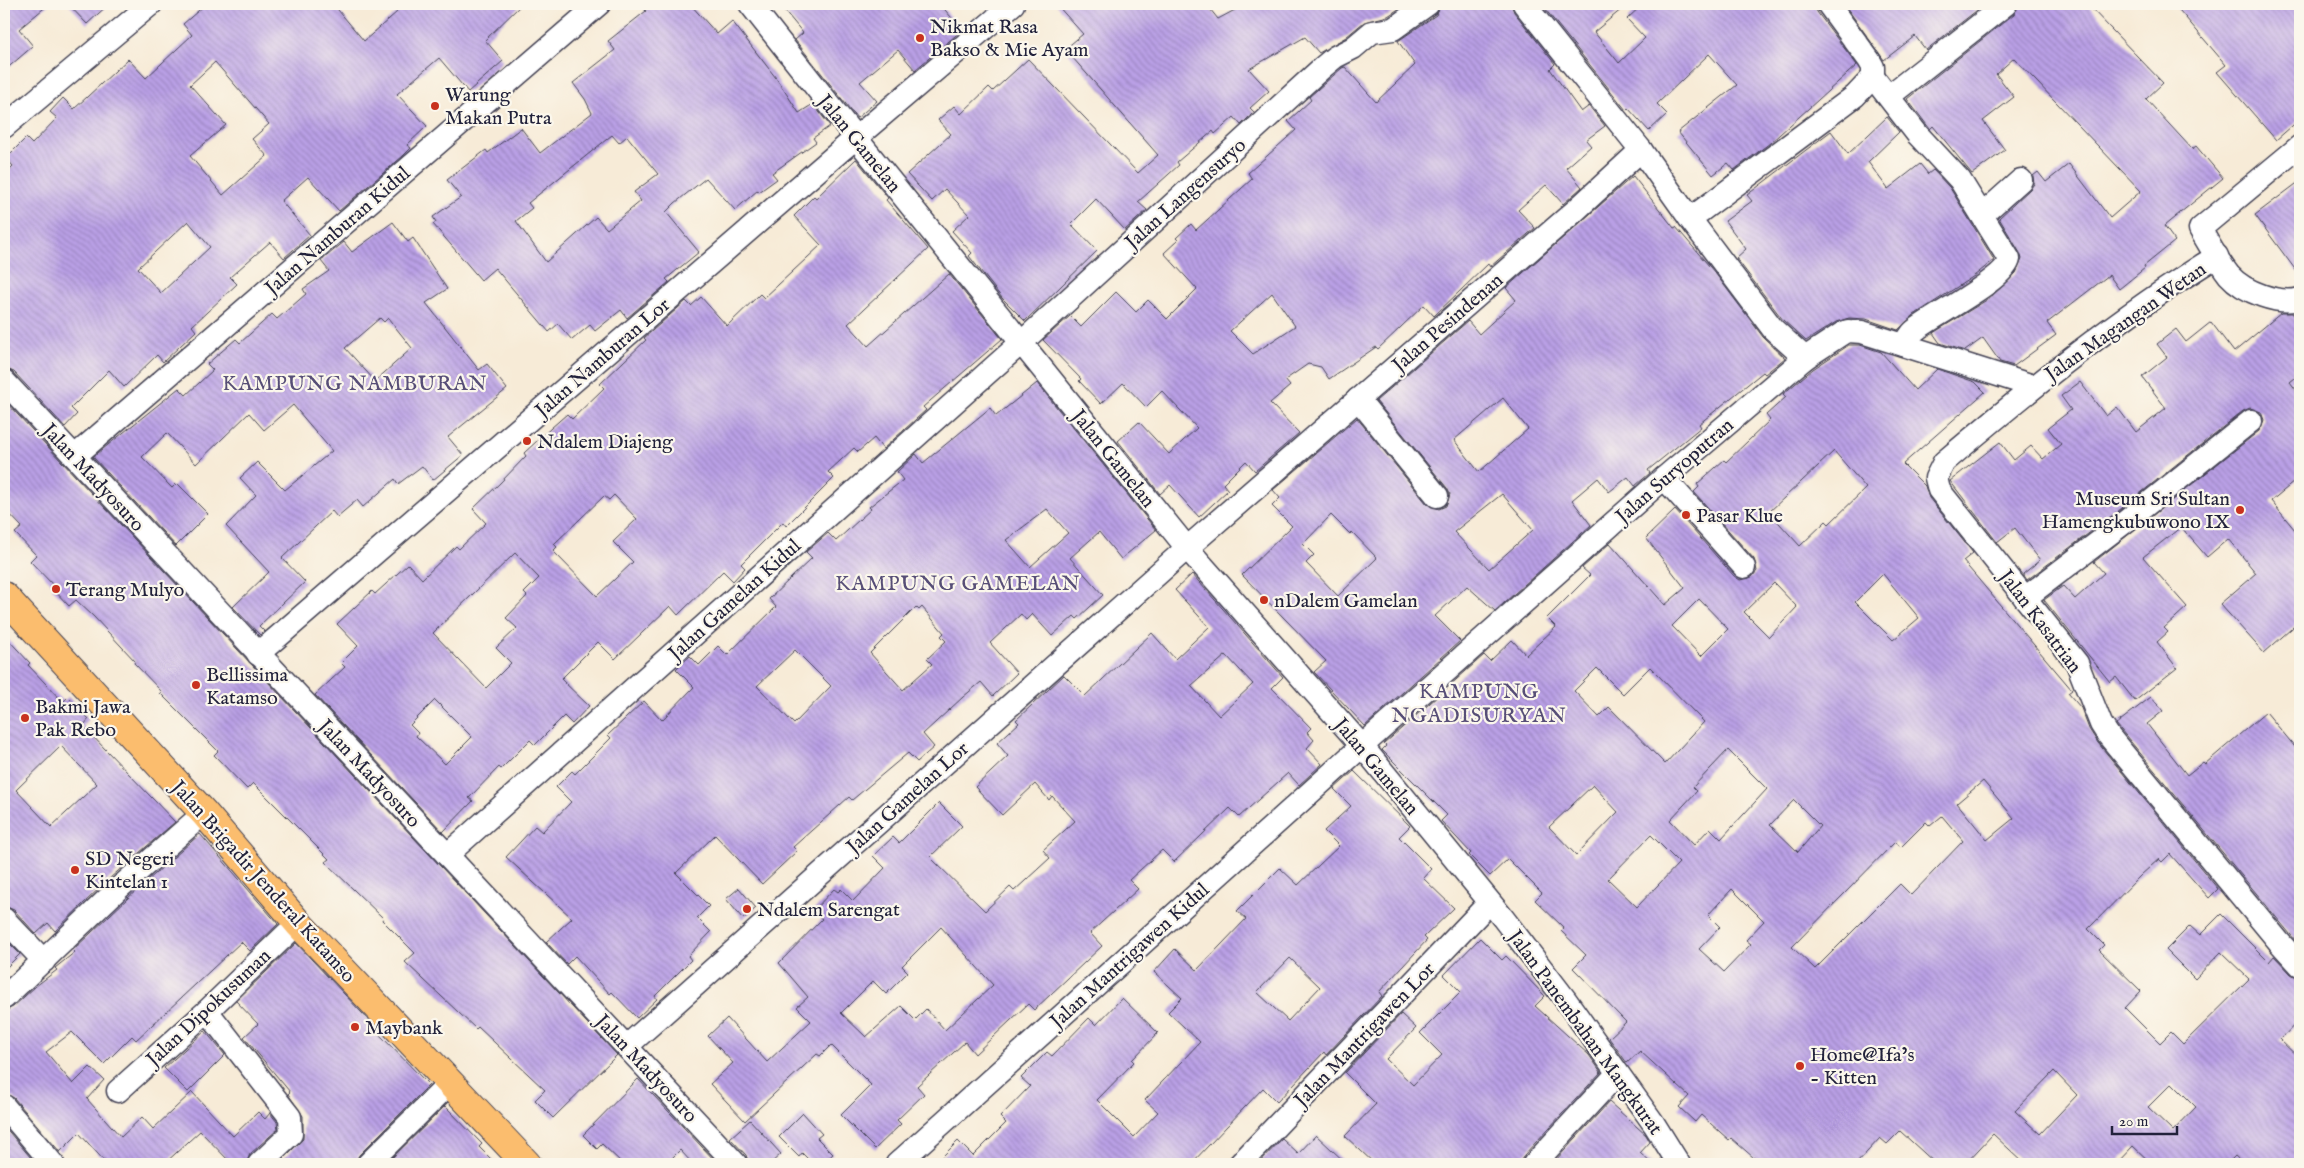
<svg xmlns="http://www.w3.org/2000/svg" width="2304" height="1168" font-family="'IM FELL English',serif">
<style>
.building{fill:url(#building-back-hatch);fill-rule:evenodd}
.lines{fill:none;stroke-linecap:round;stroke-linejoin:round}
.street-casing{stroke:#424052;stroke-width:25}
.primary-casing{stroke:#424052;stroke-width:30}
.street{stroke:#fff;stroke-width:22}
.primary{stroke:#fbbd6e;stroke-width:28}
.poi-dot{fill:#c8321e;stroke:#fbf7ec;stroke-width:2}
.labels{text-anchor:middle;stroke-width:4.5;stroke-linejoin:round;paint-order:stroke}
.poi-label{font-size:20px;fill:#22223b;stroke:#fbf7ec;text-anchor:start}
.street-label{font-size:20px;fill:#22223b;stroke:#fbf7ec}
.neighbourhood-label{font-size:21px;letter-spacing:1px;fill:#574e77;stroke:#fbf7ec}
</style>
<defs>
<pattern id="building-back-hatch" width="6" height="6" patternUnits="userSpaceOnUse" patternTransform="scale(1.25)"><rect width="6" height="6" fill="#baa0e6"/><path d="M-1 5l2 2M0 0l6 6M5-1l2 2" fill="none" stroke="#9782bc"/></pattern>
</defs>
<rect width="100%" height="100%" fill="#fbf7ec"/>
<filter id="ink" filterUnits="userSpaceOnUse"><feTurbulence type="fractalNoise" baseFrequency=".02" numOctaves="2"/><feDisplacementMap in="SourceGraphic" scale="10" xChannelSelector="R" yChannelSelector="G"/><feConvolveMatrix kernelMatrix="1 2 1 2 8 2 1 2 1" color-interpolation-filters="sRGB"/></filter>
<filter id="wash" filterUnits="userSpaceOnUse"><feTurbulence type="fractalNoise" baseFrequency=".0096" numOctaves="4" result="noise"/><feDisplacementMap in="SourceGraphic" scale="20" xChannelSelector="R" yChannelSelector="G"/><feGaussianBlur stdDeviation="1.12" result="paint"/><feColorMatrix in="noise" values="0 0 0 0 0 0 0 0 0 0 0 0 0 0 0 0 0 1.4 0 .05"/><feComposite in="paint" operator="in"/></filter>
<g filter="url(#wash)">
<rect width="100%" height="100%" fill="#f7ebd7"/>
<g id="blocks">
<g class="building">
<path d="M4 4H49L19 29 33 46 4 71Z"/>
<path d="M68 4H109L87 24Z"/>
<path d="M206 4H333L364 41 397 12 390 4H522L485 40 503 61 468 92 439 58 397 94 427 126 407 145 411 148 403 156 339 211 308 177 281 201 310 235 284 258 270 242 230 277 237 284 192 326 196 331 163 362 157 355 124 387 109 370 71 408 77 414 65 427 14 372 4 368V175L13 166 6 158 26 138 32 144 57 118 50 112 63 98 74 109 128 59 146 78 192 35 183 24ZM215 62 269 124 252 139 267 156 223 195 190 156 226 125 190 85ZM188 221 210 247 161 293 138 268Z"/>
<path d="M640 4H690L717 34 732 21 776 78 799 113 813 104 830 126 813 138 816 142 772 173 777 179 759 192 758 190 735 210 706 178 675 203 666 212 699 252 666 279 669 282 627 318 621 310 595 331 590 325 572 340 558 324 549 332 495 268 481 280 433 224 436 222 433 217 461 197 447 180 486 150 488 153 521 128 540 153 592 113 585 99 573 83 615 50 608 41 646 11ZM612 135 619 143 627 136 658 174 634 192 641 201 607 229 596 217 546 262 516 221 532 208 528 203Z"/>
<path d="M779 4H940L962 30 915 70 898 50 860 82 877 101 857 118 795 40 803 33Z"/>
<path d="M1056 4H1206L1218 19 1246 4H1406L1388 16 1364 22 1346 37 1319 53 1305 37 1249 69 1269 91 1250 108 1254 112 1241 125 1234 117 1215 134 1213 131 1177 162 1179 165 1138 202 1147 210 1125 230 1096 199 1071 224 1097 251 1025 321 1002 298 969 256 972 253 952 231 969 215 945 189 932 201 907 174 951 134 938 120 954 106 961 114 989 87 993 91 1028 59 1138 173 1158 155 1065 49 1083 34Z"/>
<path d="M1441 4H1511L1514 12 1555 64 1550 69 1581 112 1589 106 1605 126 1586 140 1591 146 1566 168 1582 187 1563 204 1546 185 1518 210 1535 228 1490 267 1488 264 1434 316 1424 305 1378 349 1376 347 1329 379 1321 367 1308 364 1285 380 1290 386 1270 403 1299 433 1255 471 1246 461 1223 484 1228 490 1199 517 1170 485 1160 494 1118 441 1139 422 1169 454 1197 428 1162 391 1146 407 1123 383 1101 404 1079 381 1081 379 1043 340 1070 316 1081 327 1116 292 1136 312 1148 300 1167 319 1197 289 1164 253 1178 240 1176 238 1191 224 1196 230 1252 179 1248 173 1296 130 1288 121 1311 100 1309 97 1342 68 1345 67 1376 102 1415 65 1398 41 1436 15ZM1272 293 1295 326 1253 354 1230 331Z"/>
<path d="M1541 4H1628L1594 32 1619 63 1645 38 1627 19 1643 4H1815L1817 12 1857 65 1770 143 1734 170 1728 163 1713 175 1678 132 1737 85 1709 54 1657 104 1667 114 1649 131 1628 108 1626 110Z"/>
<path d="M1844 4H1985L1926 50 1915 36 1884 60Z"/>
<path d="M2019 4H2087L2163 83 2146 99 2192 149 2196 146 2223 178 2164 226 2175 241 2144 266 2145 268 2119 289 2109 275 2047 323 2056 335 2014 366 2000 362 1983 338 1965 351 1940 343 1933 333 1990 298 2016 273 2022 259 2020 253 1999 218 2030 189 2034 184 2033 176 2038 172 2046 182 2069 164 2110 218 2141 191 2014 58 1996 74 2014 97 1983 121 2005 150 1972 174 1933 126 1930 129 1907 99 2014 14Z"/>
<path d="M2174 4H2300V119L2276 140 2217 72 2226 65Z"/>
<path d="M1887 117 1899 132 1868 162 1888 189 1920 164 1928 174 1933 170 1950 188 1994 260 1974 276 1914 315 1898 330 1866 319 1849 318 1836 322 1806 341 1783 320 1736 258 1746 249 1725 221 1752 201 1747 195 1831 131 1848 154Z"/>
<path d="M856 159 888 198 886 200 928 249 848 324 868 346 949 274 1002 339 923 407 926 410 883 449 874 438 858 452 854 448 828 472 834 478 786 526 783 522 741 564 745 568 733 581 723 571 678 615 670 606 615 659 598 642 561 679 589 706 572 724 564 716 535 745 530 740 501 769 499 767 469 798 473 801 443 832 315 695 345 667 341 663 358 646 337 624 372 591 375 594 408 564 422 579 456 546 459 549 486 523 473 509 500 483 526 456 524 453 551 428 567 414 572 419 604 388 600 384 646 340 644 338 686 301 691 306 701 297 727 326 760 294 764 298 821 245 794 216 814 196 816 198ZM614 495 637 519 613 542 633 562 597 596 553 551 557 547 554 544 604 496 609 500ZM515 553 539 578 524 593 527 596 506 618 517 628 496 648 511 663 486 688 433 633ZM435 700 472 737 445 764 416 736 418 733 410 725Z"/>
<path d="M1633 176 1674 228 1676 227 1715 273 1763 337 1785 358 1765 374 1763 372 1758 376 1699 424 1701 427 1648 470 1650 473 1635 486 1628 477 1609 492 1598 478 1572 500 1591 525 1495 611 1467 586 1435 616 1460 641 1365 726 1314 672 1326 661 1242 575 1292 526 1272 506 1280 498 1273 490 1357 418 1427 504 1439 509 1446 506 1450 494 1447 488 1376 401 1468 321 1479 334 1516 300 1506 288ZM1503 398 1528 429 1479 472 1454 440ZM1502 494 1533 530 1489 569 1454 532ZM1331 515 1350 534 1352 532 1377 558 1338 596 1306 563 1314 555 1303 544Z"/>
<path d="M2300 181V276L2255 215Z"/>
<path d="M393 222 408 242 413 238 447 289 426 303 479 370 487 364 507 389 448 437 463 455 433 480 422 466 398 484 395 479 363 507 357 500 337 517 332 511 282 558 305 582 259 626 264 631 260 635 233 607 269 572 226 526 256 495 240 478 257 462 285 490 332 451 293 405 264 430 249 413 196 464 167 433 142 457 172 488 177 483 208 514 176 546 93 457 179 388 186 395 213 370 207 364 236 339 240 343 272 314 277 319 306 294 303 289 329 271 321 261 334 250 344 242 352 252ZM380 318 384 322 388 318 412 348 375 381 345 348Z"/>
<path d="M2281 313H2292L2300 323V374L2290 382 2300 395V477L2271 501 2300 536V621L2264 653 2220 604 2256 573 2228 539 2207 557 2181 527 2143 557 2187 607 2164 628 2168 632 2157 642 2177 668 2135 701 2116 677 2110 682 2044 600 2063 586 2075 599 2104 573 2094 562 2259 431 2264 420 2261 412 2250 408 2243 411 2117 512 2027 580 2023 574 2040 560 2015 528 1997 542 1950 481 2000 442 2014 460 2031 446 2043 459 2061 444 2048 428 2071 410 2061 396 2080 382 2106 416 2117 407 2136 432 2166 408 2142 377 2167 357 2157 344 2176 329 2186 342 2211 322 2234 352Z"/>
<path d="M1849 345H1860L1881 352 1915 390 1937 369 1975 382 1985 392 1903 464 1925 486 1929 498 1973 553 1963 561 2072 690 2068 693 2081 708 2089 729 2098 743 2218 889 2209 898 2170 854 2162 862 2159 859 2141 875 2088 929 2104 945 2099 950 2141 991 2125 1008 2160 1043 2171 1032 2183 1044 2249 979 2221 952 2195 979 2166 950 2190 926 2200 935 2221 914 2269 962 2274 956 2291 974 2300 978V1019L2280 1040 2300 1059V1164H2244L2235 1156 2227 1164H2152L2133 1146 2116 1164H2025L1993 1134 1965 1164H1936L1900 1131 1887 1144 1880 1138 1856 1164H1761L1731 1138 1729 1140 1701 1115 1695 1122 1679 1107 1689 1096 1640 1051 1627 1063 1609 1038 1626 1022 1573 968 1586 955 1561 931 1564 928 1535 900 1542 893 1508 859 1490 876 1469 855 1471 853 1441 821 1447 815 1382 750 1386 746 1384 744 1484 655 1490 661 1512 640 1526 655 1556 627 1547 618 1590 575 1582 568 1610 543 1665 605 1685 588 1646 538 1675 510 1734 576 1740 580 1752 577 1757 571 1754 559 1694 492 1699 487 1697 484 1724 460 1726 462 1770 420 1766 415 1786 397 1783 394 1813 369ZM1834 451 1866 488 1829 524 1826 521 1800 546 1769 512ZM1883 574 1919 618 1893 640 1855 602ZM1774 583 1797 607 1769 637 1744 612ZM1699 599 1728 629 1701 656 1672 626ZM1650 667 1704 722 1665 764 1609 707 1599 717 1574 691 1597 668 1623 694ZM1728 750 1767 789 1721 839 1710 828 1694 845 1670 820 1697 791 1693 787ZM1983 781 2014 818 1987 840 1957 803ZM1593 785 1618 812 1576 855 1549 827ZM1794 800 1820 826 1798 852 1770 825ZM1942 816 1963 841 1911 895 1900 884 1815 969 1792 947 1895 842 1901 847 1926 822 1930 826ZM1651 835 1679 863 1637 907 1608 879ZM1732 889 1764 921 1746 940 1751 944 1724 972 1699 949 1720 927 1708 915ZM2054 1071 2077 1095 2040 1134 2015 1111ZM2172 1083 2196 1107 2173 1131 2148 1107Z"/>
<path d="M1037 383 1156 530 1121 559 1099 532 1070 558 1103 595 1077 619 1074 616 1052 636 1032 614 1026 620 1021 614 990 643 1017 673 993 696 981 682 963 697 923 734 934 747 917 762 908 753 852 800 849 797 793 847 797 851 762 884 715 835 676 873 709 906 697 918 711 932 688 956 691 960 655 996 657 999 637 1018 612 992 610 994 575 956 567 964 546 942 572 918 506 857 535 826 542 832 571 802 556 787 572 771 575 774 611 738 608 735 644 701 662 720 694 687 676 669 679 666 690 656 699 665 718 646 727 655 776 607 769 599 812 558 806 552 828 533 836 541 871 509 869 507 903 480 897 472 916 454 923 463 990 408 996 416ZM1047 509 1068 533 1030 567 1006 540ZM916 607 919 610 922 607 944 633 941 636 946 641 927 659 932 664 903 690 870 653ZM795 650 831 686 794 724 757 686Z"/>
<path d="M4 400 617 1055 553 1118 535 1100 545 1090 478 1027 476 1029 405 962 415 953 382 920 383 918 325 862 329 859 253 783 247 789 214 755 218 751 160 693 162 692 134 663 135 661 94 617 76 600 69 606 52 588 54 586 30 561 36 555 15 533 22 527 4 508Z"/>
<path d="M1192 574 1283 677 1272 688 1311 728 1307 732 1314 740 1307 748 1322 764 1299 785 1288 773 1239 817 1230 808 1174 862 1162 850 1129 880 1138 889 1090 933 1102 946 1034 1010 1028 1004 975 1054 965 1042 917 1086 924 1094 897 1120 901 1124 875 1149 841 1115 871 1085 831 1045 820 1056 817 1054 745 1121 710 1084 733 1063 708 1036 727 1018 767 1062 811 1021 797 1007 808 997 779 963 822 919 813 911 834 889 838 892 841 889 853 901 885 868 873 856 893 837 899 843 939 803 962 826 930 857 985 911 1010 887 1014 891 1050 858 1043 850 1075 821 1052 796 1049 800 1035 784 1002 815 975 787 1008 756 997 743 1019 723 1016 720 1064 675 1085 696 1152 633 1175 659 1209 627 1175 590ZM1226 655 1253 684 1219 716 1191 686ZM941 927 993 985 945 1030 926 1009 915 1020 901 1006 866 1037 841 1013 873 981 886 994 908 972 902 966Z"/>
<path d="M4 635 30 663 28 665 63 702 68 697 89 719 83 726 175 822 110 878 55 931 48 923 36 934 14 910 4 906ZM61 746 97 784 51 827 16 790Z"/>
<path d="M2151 697 2163 711 2147 724 2187 775 2203 762 2205 764 2266 712 2300 753V946L2116 724Z"/>
<path d="M1354 771 1410 826 1399 837 1431 869 1423 878 1454 908 1424 937 1427 940 1379 992 1382 996 1326 1055 1324 1052 1277 1102 1263 1088 1191 1164H935L958 1141 973 1156 1006 1123 1000 1117 1030 1086 1021 1078 1047 1052 1052 1056 1089 1018 1096 1025 1122 998 1158 1033 1132 1060 1134 1062 1097 1100 1134 1137 1158 1112 1145 1100 1200 1042 1168 1012 1182 998 1154 972 1175 949 1197 970 1246 919 1237 911 1280 868 1298 885 1339 846 1324 831 1351 806 1334 789ZM1290 958 1320 987 1288 1021 1257 992Z"/>
<path d="M200 834 278 924 250 951 241 942 136 1040 132 1036 104 1064 72 1032 46 1052 73 1084 90 1067 104 1080 87 1099 121 1137 142 1117 153 1129 192 1092 233 1136 258 1112 265 1119 270 1113 277 1122 278 1129 250 1154 246 1164H232L200 1131 164 1164H107L79 1133 60 1152 14 1098 4 1093V1011L13 1007 36 986 57 970 55 968 75 952 73 950 128 898Z"/>
<path d="M739 888 756 908 743 919 726 899Z"/>
<path d="M4 938 20 954 4 970Z"/>
<path d="M1480 938 1502 960 1506 956 1545 996 1535 1006 1589 1055 1601 1072 1524 1155 1519 1164H1375L1345 1136 1376 1104 1345 1073 1401 1014 1416 1028 1386 1059 1413 1085 1442 1055 1420 1033 1461 992 1444 975Z"/>
<path d="M296 943 378 1030 377 1032 429 1085 359 1155 355 1164H278L303 1139V1116L288 1094 290 1092 244 1037 258 1024 236 1001Z"/>
<path d="M205 1031 225 1055 188 1092 164 1068Z"/>
<path d="M638 1079 718 1164H693L680 1150 666 1164H623L602 1144 597 1149 583 1135Z"/>
<path d="M1609 1102 1646 1135 1650 1142 1640 1153 1652 1164H1557L1554 1162Z"/>
<path d="M445 1106 482 1144 479 1147 496 1164H386Z"/>
<path d="M803 1113 822 1134 817 1138 833 1154 822 1164H813L802 1153 799 1157 779 1137Z"/>
<path d="M750 1120 781 1154 770 1164H749L746 1155 730 1138Z"/>
<path d="M4 1126 36 1164H4Z"/>
<path d="M1316 1135 1347 1164H1258L1282 1139 1298 1154Z"/>
</g>
</g>
</g>
<g filter="url(#ink)">
<use href="#blocks" fill-opacity="0" stroke="#424052" stroke-width="1"/>
<g class="lines">
<g class="street-casing">
<g id="street">
<path d="M750 4 856 138 1187 548 1362 746 1503 918 1565 999 1654 1124 1679 1164"/>
<path d="M1524 4 1641 150 1690 219 1773 329 1805 358"/>
<path d="M1873 77 1918 135 1960 180 2009 259C2006 280 1931 316 1913 332 1910 335 1907 341 1904 345"/>
<path d="M1889 96 2006 4"/>
<path d="M4 127 151 4"/>
<path d="M2300 146 2200 229C2209 244 2218 261 2229 275 2244 292 2279 305 2300 299"/>
<path d="M1982 215 2021 180"/>
<path d="M1690 219 1855 96 1873 77V67L1869 60 1828 4"/>
<path d="M2217 256C2120 316 2031 388 1944 462L1936 478 1939 490 2077 663 2101 724 2108 735 2280 943 2300 965"/>
<path d="M4 381 736 1164"/>
<path d="M1358 399 1437 496"/>
<path d="M75 456 599 4"/>
<path d="M1664 478 1744 567"/>
<path d="M2025 598 2125 522 2251 421"/>
<path d="M258 654 838 153 1013 4"/>
<path d="M447 855 1021 343 1323 67 1335 57 1353 48 1372 32 1393 29 1428 4"/>
<path d="M4 919 44 961"/>
<path d="M4 998 119 888 204 813"/>
<path d="M207 1011 290 1117 291 1134 259 1164"/>
<path d="M627 1046 1187 548 1576 210 1641 150"/>
<path d="M118 1091 207 1011 298 923"/>
<path d="M4 1106 53 1164"/>
<path d="M368 1164 450 1083"/>
<path d="M897 1164 1362 746 1664 478 1805 358 1843 333 1848 331 1862 332 2033 386"/>
<path d="M1240 1164 1489 903"/>
<path d="M1534 1164 1617 1074"/>
</g>
</g>
<g class="primary-casing">
<path id="primary" d="M4 596 204 813 298 923 527 1164"/>
</g>
<use href="#street" class="street"/>
<use href="#primary" class="primary"/>
</g>
</g>
<g class="poi-dot">
<circle cx="920" cy="38" r="5"/>
<circle cx="435" cy="106" r="5"/>
<circle cx="527" cy="441" r="5"/>
<circle cx="2240" cy="510" r="5"/>
<circle cx="1686" cy="515" r="5"/>
<circle cx="56" cy="589" r="5"/>
<circle cx="1264" cy="600" r="5"/>
<circle cx="196" cy="685" r="5"/>
<circle cx="25" cy="718" r="5"/>
<circle cx="75" cy="870" r="5"/>
<circle cx="747" cy="909" r="5"/>
<circle cx="355" cy="1027" r="5"/>
<circle cx="1800" cy="1066" r="5"/>
</g>
<g class="labels">
<g class="poi-label">
<text x="930" y="33">Nikmat Rasa<tspan x="930" dy="23">Bakso &amp; Mie Ayam</tspan></text>
<text x="445" y="101">Warung<tspan x="445" dy="23">Makan Putra</tspan></text>
<text x="537" y="448">Ndalem Diajeng</text>
<text x="2230" y="505" text-anchor="end">Museum Sri Sultan<tspan x="2230" dy="23">Hamengkubuwono IX</tspan></text>
<text x="1696" y="522">Pasar Klue</text>
<text x="66" y="596">Terang Mulyo</text>
<text x="1274" y="607">nDalem Gamelan</text>
<text x="206" y="681">Bellissima<tspan x="206" dy="23">Katamso</tspan></text>
<text x="35" y="713">Bakmi Jawa<tspan x="35" dy="23">Pak Rebo</tspan></text>
<text x="85" y="865">SD Negeri<tspan x="85" dy="23">Kintelan 1</tspan></text>
<text x="757" y="916">Ndalem Sarengat</text>
<text x="365" y="1034">Maybank</text>
<text x="1810" y="1061">Home@Ifa’s<tspan x="1810" dy="23">- Kitten</tspan></text>
</g>
<g class="street-label">
<text transform="translate(860 143) rotate(51)" y="7">Jalan Gamelan</text>
<text transform="translate(1185 193) rotate(-42)" y="7">Jalan Langensuryo</text>
<text transform="translate(337 230) rotate(-41)" y="7">Jalan Namburan Kidul</text>
<text transform="translate(2125 321) rotate(-35)" y="7">Jalan Magangan Wetan</text>
<text transform="translate(1447 322) rotate(-41)" y="7">Jalan Pesindenan</text>
<text transform="translate(602 357) rotate(-41)" y="7">Jalan Namburan Lor</text>
<text transform="translate(1114 458) rotate(51)" y="7">Jalan Gamelan</text>
<text transform="translate(1674 470) rotate(-41)" y="7">Jalan Suryoputran</text>
<text transform="translate(94 477) rotate(47)" y="7">Jalan Madyosuro</text>
<text transform="translate(734 599) rotate(-42)" y="7">Jalan Gamelan Kidul</text>
<text transform="translate(2041 621) rotate(53)" y="7">Jalan Kasatrian</text>
<text transform="translate(1377 766) rotate(50)" y="7">Jalan Gamelan</text>
<text transform="translate(370 773) rotate(47)" y="7">Jalan Madyosuro</text>
<text transform="translate(907 797) rotate(-42)" y="7">Jalan Gamelan Lor</text>
<text transform="translate(264 881) rotate(48)" y="7">Jalan Brigadir Jenderal Katamso</text>
<text transform="translate(1129 955) rotate(-42)" y="7">Jalan Mantrigawen Kidul</text>
<text transform="translate(208 1007) rotate(-43)" y="7">Jalan Dipokusuman</text>
<text transform="translate(1586 1032) rotate(54)" y="7">Jalan Panembahan Mangkurat</text>
<text transform="translate(1364 1034) rotate(-46)" y="7">Jalan Mantrigawen Lor</text>
<text transform="translate(647 1068) rotate(47)" y="7">Jalan Madyosuro</text>
</g>
<g class="neighbourhood-label">
<text x="355" y="390">KAMPUNG NAMBURAN</text>
<text x="958" y="590">KAMPUNG GAMELAN</text>
<text x="1479" y="698">KAMPUNG<tspan x="1479" dy="24">NGADISURYAN</tspan></text>
</g>
</g>
<rect width="2304" height="1168" fill="none" stroke="#fbf7ec" stroke-width="20"/>
<path d="M2112 1126v8h65v-8" fill="none" stroke="#22223b" stroke-width="2.5"/>
<text x="2119" y="1126" font-size="15" fill="#22223b" stroke="#fbf7ec" stroke-width="4" paint-order="stroke">20 m</text>
</svg>
